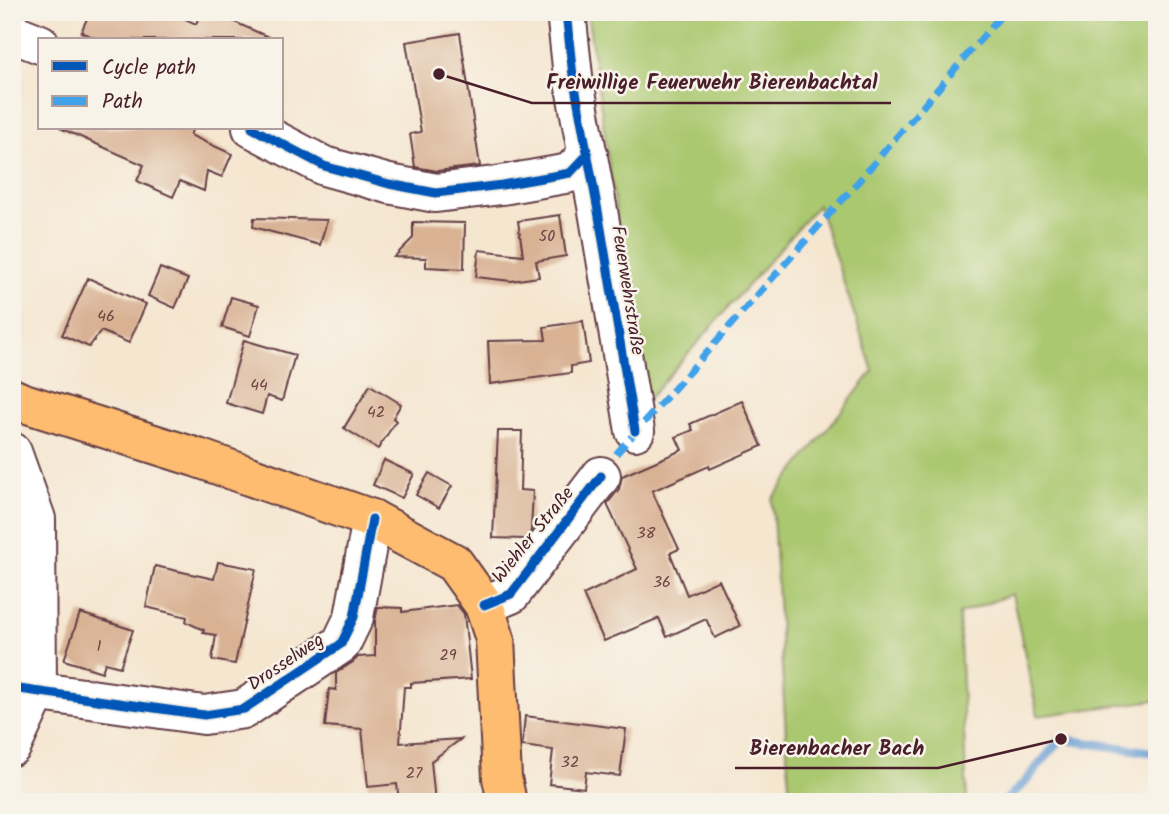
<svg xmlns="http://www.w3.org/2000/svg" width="1169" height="814" font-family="Kalam,sans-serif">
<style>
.green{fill:#aac86f;stroke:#7a744d;stroke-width:2}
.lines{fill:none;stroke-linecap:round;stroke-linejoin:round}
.stream{stroke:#679dd4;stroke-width:9}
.building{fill:#d9b294}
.minor-casing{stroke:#643d44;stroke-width:42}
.major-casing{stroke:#643d44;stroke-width:42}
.minor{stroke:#fff;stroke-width:38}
.major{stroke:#fdbc70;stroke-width:38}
.quiet{stroke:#40a2eb;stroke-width:7;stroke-dasharray:14 7;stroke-linecap:butt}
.cycleway-casing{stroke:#f7f3e8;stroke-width:13}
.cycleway{stroke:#0057b8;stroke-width:9}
.labels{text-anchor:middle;stroke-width:5;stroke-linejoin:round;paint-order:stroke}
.number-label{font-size:16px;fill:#6e4445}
.street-label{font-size:19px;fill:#4a1f2b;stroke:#f7f3e8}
.leader{fill:none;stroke:#4a1f2b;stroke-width:2.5}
.callout-dot{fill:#4a1f2b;stroke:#f7f3e8;stroke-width:2.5}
.callout-label{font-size:21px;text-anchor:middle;font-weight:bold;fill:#4a1f2b;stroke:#f7f3e8;stroke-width:5;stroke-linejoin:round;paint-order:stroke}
</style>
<rect width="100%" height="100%" fill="#f7f3e8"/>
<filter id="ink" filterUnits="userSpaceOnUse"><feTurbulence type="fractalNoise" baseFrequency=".0143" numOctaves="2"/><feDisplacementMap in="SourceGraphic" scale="14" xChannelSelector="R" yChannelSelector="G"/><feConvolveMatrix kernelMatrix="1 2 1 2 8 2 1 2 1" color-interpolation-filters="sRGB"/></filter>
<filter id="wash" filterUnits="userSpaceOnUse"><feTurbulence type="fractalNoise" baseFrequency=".00686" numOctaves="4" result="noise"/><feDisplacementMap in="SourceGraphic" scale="28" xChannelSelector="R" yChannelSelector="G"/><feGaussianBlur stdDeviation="1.57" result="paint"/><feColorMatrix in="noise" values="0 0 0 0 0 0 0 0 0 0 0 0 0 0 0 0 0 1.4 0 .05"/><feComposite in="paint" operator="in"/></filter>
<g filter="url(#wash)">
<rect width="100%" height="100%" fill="#f5e6d0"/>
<path class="green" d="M587 12H1157V700L1038 716 1012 594 959 614 967 802H790L772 499 873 371 818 205 644 404Z"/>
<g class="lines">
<path class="stream" d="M1004 802 1024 783 1061 739 1157 753"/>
</g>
<g id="blocks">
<g class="building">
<path d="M90 12H170L196 24 201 12H212L275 40H100L81 32Z"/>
<path d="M460 33 480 166 437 171 415 167 410 134 421 132 406 42Z"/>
<path d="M60 128H193L190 135 232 154 222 177 207 171 204 191 180 181 173 197 137 181 144 165Z"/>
<path d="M560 215 566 256 536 261 539 277 511 281 476 277 479 250 523 255 518 221Z"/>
<path d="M254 218 327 220 320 245 253 227Z"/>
<path d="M413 222 465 223 464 269 426 267V258L394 257 413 238Z"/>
<path d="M160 268 188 279 175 308 148 296Z"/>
<path d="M88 278 146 304 129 343 101 331 89 347 62 335Z"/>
<path d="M231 297 259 305 250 336 222 327Z"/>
<path d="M583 321 589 363 571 366V373L490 384 488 341 546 340 544 327Z"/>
<path d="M244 340 295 355 282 401 267 396 262 414 226 403Z"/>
<path d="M370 385 401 404 393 418 396 421 378 449 344 428Z"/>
<path d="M742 401 762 446 710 469 709 466 652 491 679 549 670 553 687 595 719 580 740 626 715 638 706 619 667 637 659 618 604 641 583 595 637 569 607 504 619 489 622 476 682 450 676 437 693 430 690 424Z"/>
<path d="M498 431H522L520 490 533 491 531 531 525 539 493 538Z"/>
<path d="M384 460 414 474 402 498 373 485Z"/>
<path d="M429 473 452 486 439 508 416 495Z"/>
<path d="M218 562 256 569 235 664 212 660 216 635 203 633 204 630 186 622 187 617 146 607 155 566 214 579Z"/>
<path d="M457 605 464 614 471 679 411 683V687H404L400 743 461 739 431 761 435 802H399L397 784 368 787 362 729 325 726 329 689 336 690V673L353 662 358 657 375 656V621L378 607 402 608V612Z"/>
<path d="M80 613 133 630 120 667 105 663 102 672 64 660Z"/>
<path d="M525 716 626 729 620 776 586 772 584 788 549 784 553 750 522 746Z"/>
</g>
</g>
</g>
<g filter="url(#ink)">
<use href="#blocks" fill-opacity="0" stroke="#643d44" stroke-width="2"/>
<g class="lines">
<g class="minor-casing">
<g id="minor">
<path d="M566 12 573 76 598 211 635 431"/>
<path d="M12 33 40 44"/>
<path d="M252 128 324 166 389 184 436 193 502 185 570 173 588 154"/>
<path d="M12 452 36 519 37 692 12 746"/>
<path d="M484 605 511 594 601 476"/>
<path d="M12 688 204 715 244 709 341 644 354 617 372 519"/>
</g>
</g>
<g class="major-casing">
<path id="major" d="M12 398 21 402 198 458 372 519 454 563 484 605 495 639 502 778 507 802"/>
</g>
<use href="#minor" class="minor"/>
<use href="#major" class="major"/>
<path class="quiet" d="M616 454 857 183 1004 12"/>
<g class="cycleway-casing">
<g id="cycleway">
<path d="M566 12 573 76 598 211 635 431"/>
<path d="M252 128 324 166 389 184 436 193 502 185 570 173 588 154"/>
<path d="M484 605 511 594 601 476"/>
<path d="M12 688 204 715 244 709 341 644 354 617 372 519"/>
</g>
</g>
<use href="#cycleway" class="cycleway"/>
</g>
</g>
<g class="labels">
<g class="number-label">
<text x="547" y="241">50</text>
<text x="106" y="321">46</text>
<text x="259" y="390">44</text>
<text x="376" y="417">42</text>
<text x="646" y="538">38</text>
<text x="662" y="587">36</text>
<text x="99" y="651">1</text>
<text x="448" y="660">29</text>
<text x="570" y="767">32</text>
<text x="414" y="778">27</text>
</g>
<g class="street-label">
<text transform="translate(629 290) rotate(81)" y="7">Feuerwehrstraße</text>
<text transform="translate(532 534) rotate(-51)" y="7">Wiehler Straße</text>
<text transform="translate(285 661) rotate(-34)" y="7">Drosselweg</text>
</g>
</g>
<path class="leader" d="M439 74L532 103H891M1061 739L938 768H735"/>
<g class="callout-dot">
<circle cx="439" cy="74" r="7"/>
<circle cx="1061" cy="739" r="7"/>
</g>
<g class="callout-label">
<text x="712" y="89">Freiwillige Feuerwehr Bierenbachtal</text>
<text x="837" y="755">Bierenbacher Bach</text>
</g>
<rect width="1169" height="814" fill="none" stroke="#f7f3e8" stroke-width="42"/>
<rect x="38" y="38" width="245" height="91" fill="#f7f3e8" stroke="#b29e9c" stroke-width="2"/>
<rect x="52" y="61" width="35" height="10" fill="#0057b8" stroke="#b29e9c" stroke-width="2"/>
<text x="102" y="74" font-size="21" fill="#4a1f2b">Cycle path</text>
<rect x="52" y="96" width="35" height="10" fill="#40a2eb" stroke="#b29e9c" stroke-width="2"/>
<text x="102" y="108" font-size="21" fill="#4a1f2b">Path</text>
</svg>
